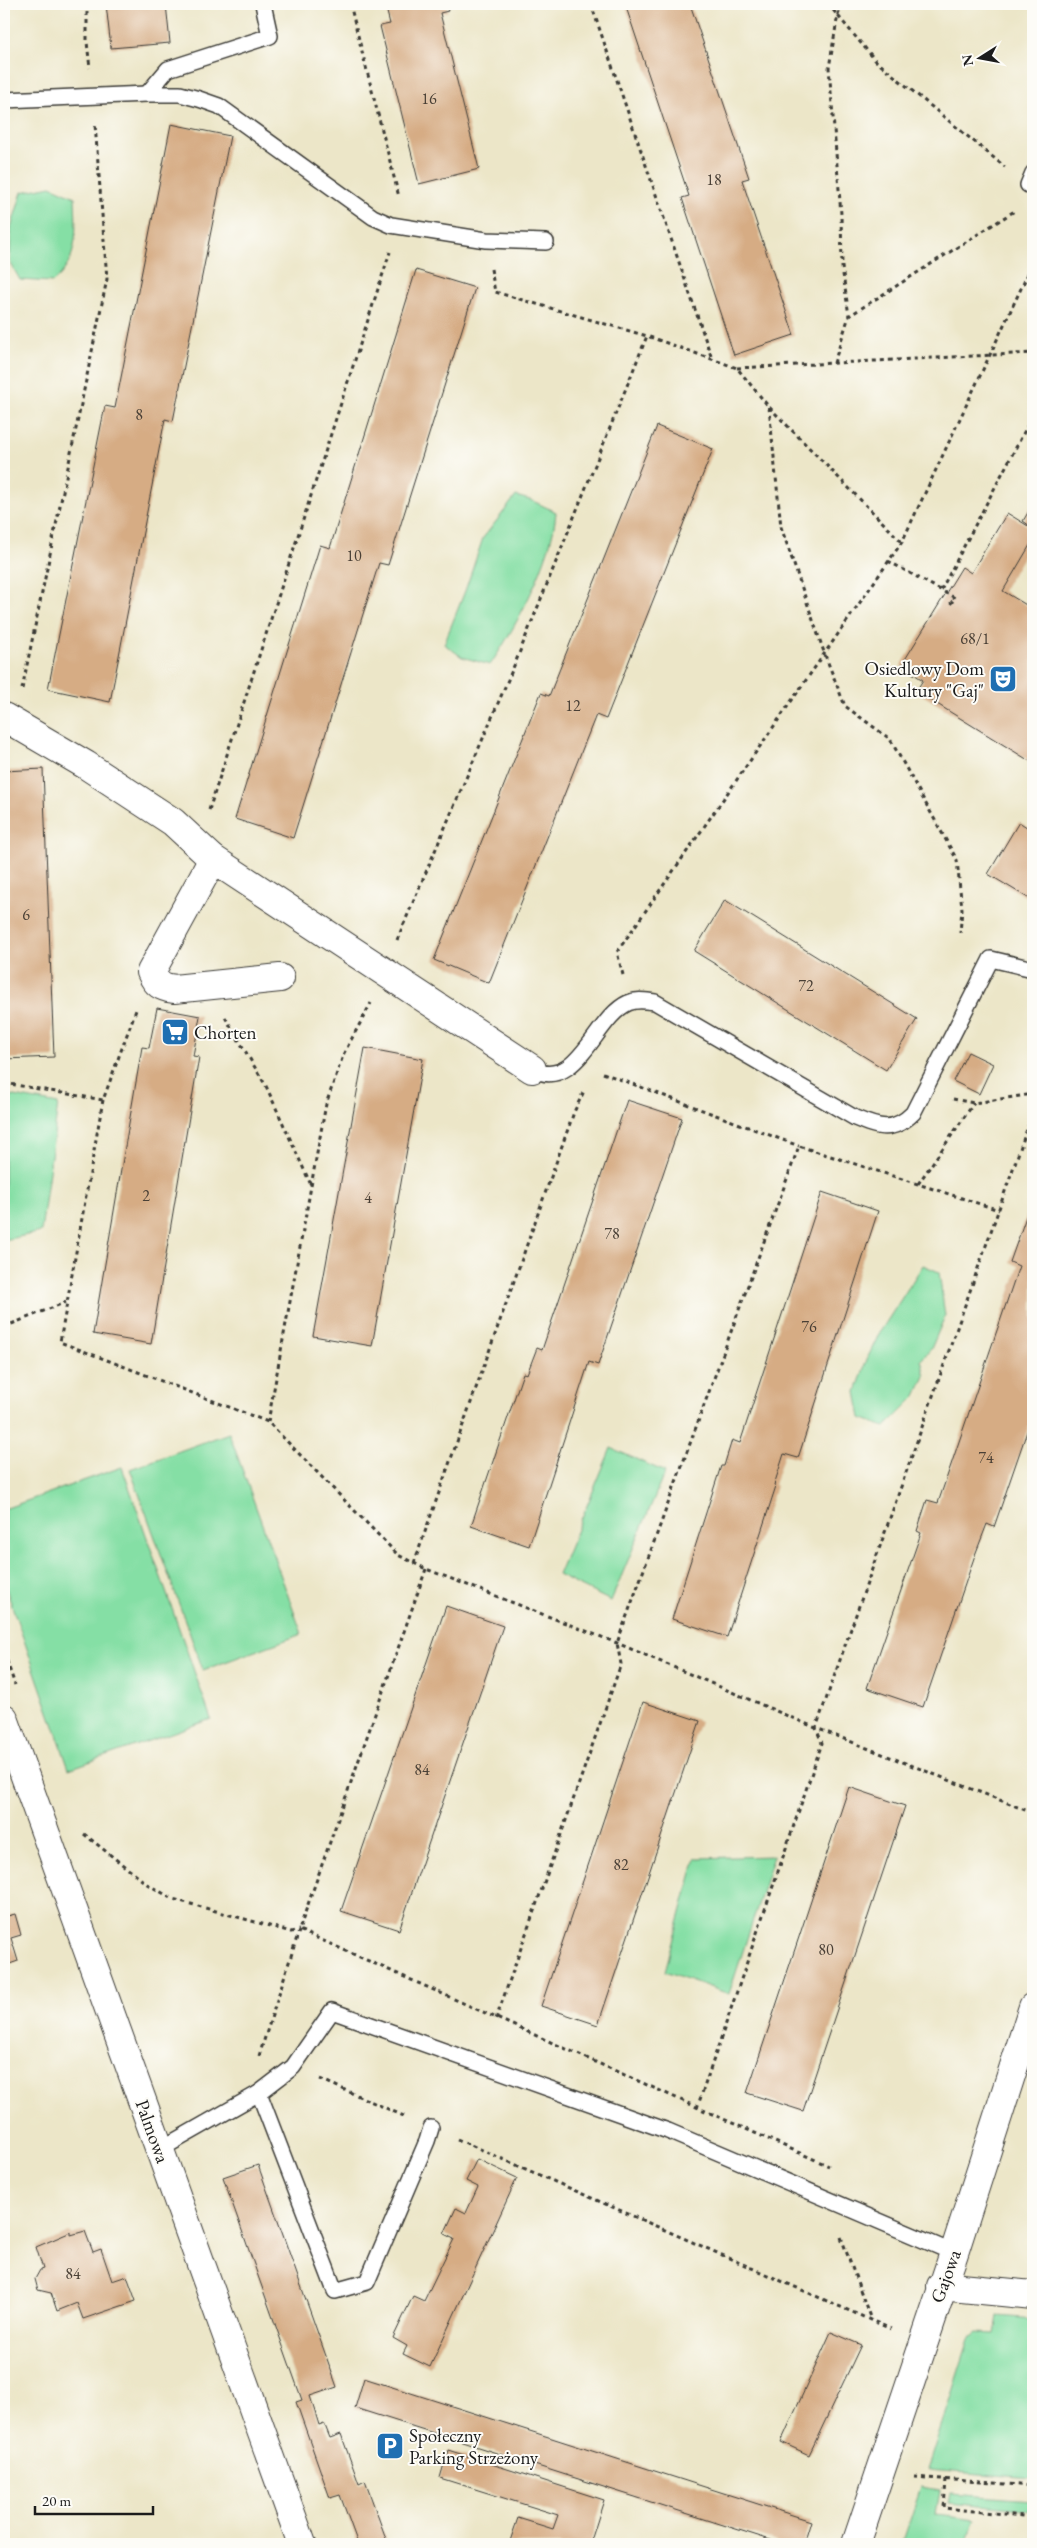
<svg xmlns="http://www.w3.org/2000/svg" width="1037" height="2548" font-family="'EB Garamond',serif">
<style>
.green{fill:#85dfa5;stroke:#507e60}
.building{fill:#d6ac84}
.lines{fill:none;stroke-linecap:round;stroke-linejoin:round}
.service-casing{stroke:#3b3a36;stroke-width:18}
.minor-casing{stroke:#3b3a36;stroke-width:30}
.tertiary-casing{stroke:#3b3a36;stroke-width:30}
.path{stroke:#3b3a36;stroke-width:3;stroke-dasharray:4 4;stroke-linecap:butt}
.service{stroke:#fff;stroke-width:15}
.minor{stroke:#fff;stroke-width:28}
.tertiary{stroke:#fff;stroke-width:28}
.labels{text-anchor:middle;stroke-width:4;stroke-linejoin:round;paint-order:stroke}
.number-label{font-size:16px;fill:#4a4036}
.poi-label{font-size:19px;fill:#1c1c1c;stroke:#fdfcf7;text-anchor:start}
.street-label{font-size:19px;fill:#1c1c1c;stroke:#fdfcf7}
</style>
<rect width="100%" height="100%" fill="#fdfcf7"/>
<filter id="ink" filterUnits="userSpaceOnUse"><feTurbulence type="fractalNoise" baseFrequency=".02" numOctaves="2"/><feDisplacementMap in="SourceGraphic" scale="10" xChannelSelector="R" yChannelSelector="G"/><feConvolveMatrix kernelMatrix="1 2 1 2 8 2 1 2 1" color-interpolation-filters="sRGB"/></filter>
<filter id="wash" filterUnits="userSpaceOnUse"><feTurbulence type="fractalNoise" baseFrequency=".0096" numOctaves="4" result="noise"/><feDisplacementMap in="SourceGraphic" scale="20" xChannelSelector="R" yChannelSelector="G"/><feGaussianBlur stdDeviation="1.12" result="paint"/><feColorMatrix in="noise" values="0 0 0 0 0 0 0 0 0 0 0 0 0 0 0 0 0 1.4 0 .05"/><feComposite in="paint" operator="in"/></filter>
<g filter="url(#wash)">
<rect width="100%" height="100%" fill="#ece6c8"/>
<g class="green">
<path d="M51 186 75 197C76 229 80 260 53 282L20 280 10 262 11 228 22 192Z"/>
<path d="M516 496 533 501 556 512C553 557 516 628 490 665L462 657 444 644 465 591 483 538Z"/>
<path d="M4 1094 58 1104 41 1232 4 1240Z"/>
<path d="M923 1265 939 1272 945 1316 931 1349 921 1360 925 1376 916 1396 885 1427 861 1418 856 1392 867 1359 880 1332Z"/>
<path d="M229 1433 302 1634 203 1670 130 1469Z"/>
<path d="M611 1448 665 1472 611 1601 558 1575Z"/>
<path d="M122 1467 211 1719 69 1769 4 1583V1509Z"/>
<path d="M774 1856 729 1994 665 1971 696 1858Z"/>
<path d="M998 2316 1033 2319V2478L927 2470 969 2339 977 2333 995 2334Z"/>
<path d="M921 2487 940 2490 936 2515 976 2520 966 2542 952 2544 937 2540 935 2544H902Z"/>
<path d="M951 2494 1033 2500V2511L949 2503Z"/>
</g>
<g id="blocks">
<g class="building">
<path d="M106 4H166L170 43 111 48Z"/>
<path d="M385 4H446L448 11 440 13 479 169 419 184 380 26 390 24Z"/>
<path d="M625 4H690L749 178 742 180 794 335 734 355 682 198 689 196Z"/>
<path d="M171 124 230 136 173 421 165 419 110 702 48 689 105 406 115 408Z"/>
<path d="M416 270 475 288 388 565 379 563 293 838 235 819 320 545 330 548Z"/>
<path d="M657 426 713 449 606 719 596 715 489 983 434 960 541 693 549 696Z"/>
<path d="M1033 504V528L1023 521Z"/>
<path d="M1007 513 1033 529V540L1003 591 1033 609V763L916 691 923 680 901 666 962 567 971 573Z"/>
<path d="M43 769 54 1057 4 1059V771Z"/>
<path d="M1019 822 1033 831V901L988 874Z"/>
<path d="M725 900 917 1019 886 1070 694 951Z"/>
<path d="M157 1008 200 1016 193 1056 199 1057 151 1344 93 1334 142 1047 149 1048Z"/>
<path d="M365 1048 423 1059 372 1346 313 1336Z"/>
<path d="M968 1052 993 1064 979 1094 953 1081Z"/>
<path d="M627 1100 682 1118 598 1365 589 1362 529 1546 471 1526 523 1373 527 1374 537 1348 542 1350Z"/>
<path d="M822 1192 878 1211 798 1458 784 1454 774 1485 776 1486 727 1637 672 1619 721 1466H724L732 1440 740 1443Z"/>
<path d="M1033 1197V1414L994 1527 987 1524 975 1555 923 1707 867 1688 921 1533 917 1531 927 1500 938 1503 1019 1266 1010 1262Z"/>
<path d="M446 1606 503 1626 399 1930 341 1911Z"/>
<path d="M643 1702 700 1721 598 2025 541 2006Z"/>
<path d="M849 1787 905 1806 803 2111 747 2093Z"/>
<path d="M15 1914 21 1935 11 1938 18 1961 4 1966V1917Z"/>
<path d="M477 2159 517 2178 430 2367 403 2354 407 2346 393 2338 413 2296 424 2301 454 2239 444 2234 456 2208 466 2213 478 2187 466 2181Z"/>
<path d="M258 2165 337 2387 310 2396 319 2425 324 2423 330 2438 341 2434 359 2484 365 2481 388 2544H358L340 2495 330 2498 296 2402 302 2400 223 2177Z"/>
<path d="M85 2231 93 2252 101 2249 112 2281 127 2276 136 2301 83 2319 77 2303 57 2311 51 2293 38 2290 35 2279 40 2270 43 2269 36 2247 71 2232V2235Z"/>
<path d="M831 2332 861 2345 809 2455 781 2442Z"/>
<path d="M364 2378 811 2521 804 2544H783L355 2408Z"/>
<path d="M448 2450 604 2500 590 2544H509L518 2518 553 2529 558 2515 440 2478Z"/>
</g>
</g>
</g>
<g filter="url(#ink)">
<use href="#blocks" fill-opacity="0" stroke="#3b3a36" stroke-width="1"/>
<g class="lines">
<g class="service-casing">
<g id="service">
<path d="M147 94 168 69 270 36 263 4"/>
<path d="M4 100 147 94H180L199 99 219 106 373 217 391 225 486 240 546 242"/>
<path d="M1028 185 1033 173"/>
<path d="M532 1069C577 1093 595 1018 628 1003 637 999 646 1001 655 1002L855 1118C879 1128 893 1133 913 1113L991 959 1033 969"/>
<path d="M259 2093 335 2291 367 2282 427 2141 431 2128"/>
<path d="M159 2150 259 2093 293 2067 332 2011 668 2131 954 2253"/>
</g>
</g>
<g class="minor-casing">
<g id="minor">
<path d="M4 717 86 765 173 822 213 859 532 1069"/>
<path d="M213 859 151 972C156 984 161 987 174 989L280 978"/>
<path d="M4 1718 302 2544"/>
<path d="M941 2286 1033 2295"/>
</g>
</g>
<g class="tertiary-casing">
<path id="tertiary" d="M856 2544 954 2253 1033 2007"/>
</g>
<g class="path">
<path d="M87 4V42L90 68"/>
<path d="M350 4 399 197"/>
<path d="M591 4 712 359"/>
<path d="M828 4 876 61 1005 167"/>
<path d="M842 4 838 14 829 68 841 214 842 267 849 316"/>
<path d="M491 269 495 292 647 336 737 368 769 407 902 542"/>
<path d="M834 363 849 316 1016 210"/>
<path d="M737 368 1033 353"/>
<path d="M769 407 781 527 825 655 845 706 890 739 957 860 962 909 960 933"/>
<path d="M888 561 955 598 948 607"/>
<path d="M941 590 1033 415"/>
<path d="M22 689 107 279 95 124"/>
<path d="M209 810 390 252"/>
<path d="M397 940 516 661 647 336"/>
<path d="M623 975 617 952 902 542 1033 263"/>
<path d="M225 1017 266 1086 311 1185"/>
<path d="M603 1073 799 1146"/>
<path d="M4 1083 103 1100 136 1010"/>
<path d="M953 1099 974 1103 1033 1094"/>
<path d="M103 1100 60 1342 268 1422 398 1555 426 1569 617 1643 816 1728 1033 1813"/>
<path d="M918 1184 974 1103"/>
<path d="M4 1327 66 1302"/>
<path d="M268 1422 326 1104 344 1053 371 1003"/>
<path d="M414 1563 574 1112 584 1091"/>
<path d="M426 1569 299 1930 829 2166"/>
<path d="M4 1653 15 1685"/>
<path d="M84 1834 147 1884 173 1899 291 1932 299 1930"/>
<path d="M496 2019 621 1664 617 1643 799 1146 999 1210"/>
<path d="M259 2056 299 1931"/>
<path d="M320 2079 406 2117"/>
<path d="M697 2108 822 1743 816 1728 1033 1112"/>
<path d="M457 2139 891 2329"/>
<path d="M841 2237 871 2320"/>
<path d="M914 2477 1033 2486"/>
<path d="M946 2479 944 2508 1033 2517"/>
</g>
<use href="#service" class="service"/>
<use href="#minor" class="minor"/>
<use href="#tertiary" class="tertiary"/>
</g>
</g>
<defs>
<g id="theatre-square" transform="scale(1.4375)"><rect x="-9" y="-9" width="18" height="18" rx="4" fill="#1f6fb2" stroke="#fdfcf7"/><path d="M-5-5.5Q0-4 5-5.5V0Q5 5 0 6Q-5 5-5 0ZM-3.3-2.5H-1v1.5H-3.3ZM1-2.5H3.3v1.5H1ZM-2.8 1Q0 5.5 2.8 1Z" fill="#fff"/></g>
<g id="supermarket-square" transform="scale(1.4375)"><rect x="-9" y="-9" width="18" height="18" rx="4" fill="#1f6fb2" stroke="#fdfcf7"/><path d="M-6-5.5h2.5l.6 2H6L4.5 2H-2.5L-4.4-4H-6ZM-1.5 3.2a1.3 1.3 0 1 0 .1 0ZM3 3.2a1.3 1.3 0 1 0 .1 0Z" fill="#fff"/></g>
<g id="parking-square" transform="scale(1.4375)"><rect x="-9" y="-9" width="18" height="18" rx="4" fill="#1f6fb2" stroke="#fdfcf7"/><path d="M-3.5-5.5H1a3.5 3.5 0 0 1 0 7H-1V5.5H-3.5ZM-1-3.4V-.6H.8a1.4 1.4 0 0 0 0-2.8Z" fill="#fff"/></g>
</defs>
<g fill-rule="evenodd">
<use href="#theatre-square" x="1003" y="679"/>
<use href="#supermarket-square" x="175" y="1032"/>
<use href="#parking-square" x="390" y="2446"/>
</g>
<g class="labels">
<g class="number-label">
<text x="429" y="104">16</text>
<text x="714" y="185">18</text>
<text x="139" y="420">8</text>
<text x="354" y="561">10</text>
<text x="975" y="644">68/1</text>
<text x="573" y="711">12</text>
<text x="26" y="920">6</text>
<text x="806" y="991">72</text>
<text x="146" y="1201">2</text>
<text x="368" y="1203">4</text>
<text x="612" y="1239">78</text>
<text x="809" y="1332">76</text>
<text x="986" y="1463">74</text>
<text x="422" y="1775">84</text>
<text x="621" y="1870">82</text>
<text x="826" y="1955">80</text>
<text x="73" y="2279">84</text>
</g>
<g class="poi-label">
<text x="984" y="675" text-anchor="end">Osiedlowy Dom<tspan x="984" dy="22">Kultury "Gaj"</tspan></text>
<text x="194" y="1039">Chorten</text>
<text x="409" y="2442">Społeczny<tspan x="409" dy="22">Parking Strzeżony</tspan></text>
</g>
<g class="street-label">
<text transform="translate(153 2131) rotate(70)" y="7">Palmowa</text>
<text transform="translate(945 2276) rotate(-70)" y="7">Gajowa</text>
</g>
</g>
<rect width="1037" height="2548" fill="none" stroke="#fdfcf7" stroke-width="20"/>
<g transform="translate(980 58) rotate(259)" stroke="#fdfcf7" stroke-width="4" paint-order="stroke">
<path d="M0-4L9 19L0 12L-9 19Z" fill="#1c1c1c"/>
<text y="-8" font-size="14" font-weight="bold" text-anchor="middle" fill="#1c1c1c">N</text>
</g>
<path d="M35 2506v8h118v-8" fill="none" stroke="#1c1c1c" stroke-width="2.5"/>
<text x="42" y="2506" font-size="15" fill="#1c1c1c" stroke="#fdfcf7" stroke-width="4" paint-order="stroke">20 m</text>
</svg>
